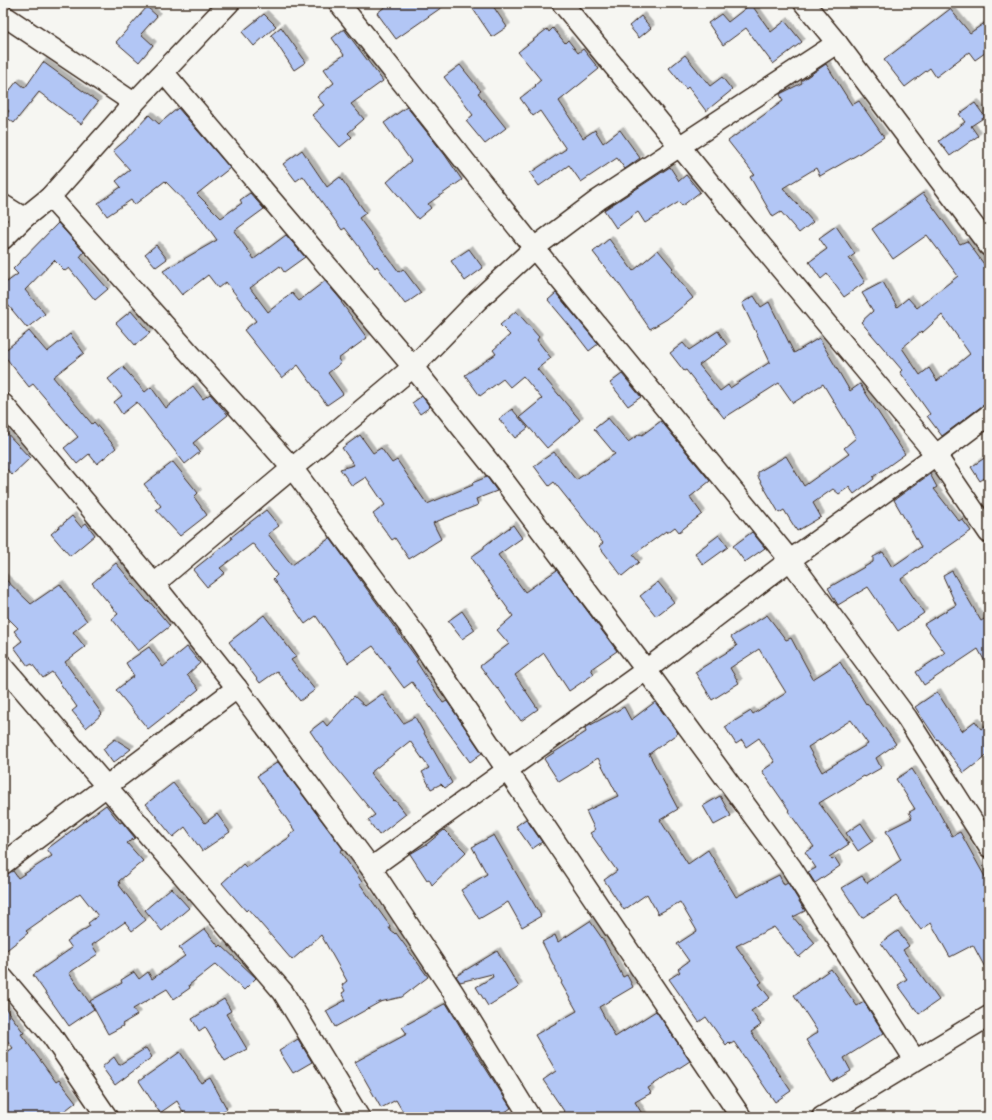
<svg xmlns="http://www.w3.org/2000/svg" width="992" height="1120" font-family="'Patrick Hand',sans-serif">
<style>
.building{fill:#b2c6f5;stroke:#3b2a1e;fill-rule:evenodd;filter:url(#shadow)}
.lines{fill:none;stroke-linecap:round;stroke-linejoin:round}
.street-casing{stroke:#3b2a1e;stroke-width:23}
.street{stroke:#f6f6f2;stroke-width:20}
</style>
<defs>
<filter id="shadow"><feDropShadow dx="3.5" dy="-3.5" stdDeviation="0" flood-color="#0004"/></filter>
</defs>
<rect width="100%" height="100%" fill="#f6f6f2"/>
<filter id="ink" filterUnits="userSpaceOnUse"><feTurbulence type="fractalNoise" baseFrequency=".025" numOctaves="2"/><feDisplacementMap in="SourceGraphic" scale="8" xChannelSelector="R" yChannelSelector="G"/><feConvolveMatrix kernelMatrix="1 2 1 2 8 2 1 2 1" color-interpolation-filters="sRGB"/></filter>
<g filter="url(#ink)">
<g class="building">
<path d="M390 3H448L396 39 377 13Z"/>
<path d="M469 3H491L507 27 492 37Z"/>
<path d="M751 4 771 32 785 21 802 42 773 64 746 28 723 45 708 23 721 14 728 22Z"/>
<path d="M147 7 157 16 141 34 153 45 139 62 116 42Z"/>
<path d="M950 9 970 33 989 20V50L975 60 969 52 936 77 930 68 905 87 884 60Z"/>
<path d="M264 14 276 26 254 46 242 32Z"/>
<path d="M641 16 651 28 639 38 629 26Z"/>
<path d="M281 27 306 62 294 70 271 35Z"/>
<path d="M553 28 565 43 568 40 578 53 583 49 599 69 559 101 583 138 595 130 603 143 620 130 640 158 625 169 617 158 581 182 569 165 539 186 530 173 566 149 540 111 533 116 520 98 536 86 535 85 541 80 518 52 547 29 549 32Z"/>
<path d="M344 29 383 81 351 104 364 119 348 133 352 137 340 147 312 115 324 105 317 97 334 83 324 69 344 55 332 38Z"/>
<path d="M685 55 710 86 722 77 732 90 706 111 688 87 686 89 669 68Z"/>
<path d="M43 62 98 102 81 124 39 92 14 123 5 116 9 111 3 106V99L17 81 25 88Z"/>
<path d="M826 64 852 105 859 101 884 137 857 155 820 176 816 168 783 188 813 222 799 233 781 212 773 217 750 177 754 174 728 141 783 101 780 94 802 83 801 81Z"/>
<path d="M460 65 481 91 478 93 506 128 485 144 466 121 473 115 444 77Z"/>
<path d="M975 103 985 117 971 126 978 136 950 156 939 141 965 122 959 114Z"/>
<path d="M407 107 445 155 462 180 428 204 431 208 418 219 387 182 411 161 384 123Z"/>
<path d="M178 108 230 168 197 194 221 218 242 203 240 200 250 193 264 209 234 231 254 259 286 235 305 257 284 272 280 266 250 288 268 312 292 293 299 301 325 281 342 301 341 302 367 338 338 359 341 363 328 373 343 394 327 405 298 365 282 378 244 330 256 321 226 282 218 288 208 275 182 295 163 271 217 240 201 218 165 181 134 205 131 200 107 216 98 203 121 187 116 181 130 170 113 151 126 140 149 115 159 124Z"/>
<path d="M302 150 327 187 340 177 366 213 359 218 399 272 403 269 421 293 405 304 377 266 375 268 345 228 342 230 303 176 296 181 283 164Z"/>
<path d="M670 167 679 181 686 175 700 192 682 206 679 202 645 223 638 212 616 228 604 210Z"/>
<path d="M923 193 960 244 967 241 989 271V404L982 406 942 436 927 416 930 414 900 372 902 370 861 322 873 311 862 293 883 282 897 307 908 298 917 308 958 276 927 235 893 259 872 229ZM942 315 970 354 937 381 929 368 920 375 902 348 921 332 922 333Z"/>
<path d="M58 223 84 252 80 257 108 289 95 300 69 268 65 271 54 260 25 290 45 314 27 328 3 299V285L18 274 13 269Z"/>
<path d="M836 226 855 254 849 258 865 282 844 297 827 274 821 279 809 262 827 249 819 238Z"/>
<path d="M609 239 633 271 658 250 673 268 671 270 693 298 667 319 650 329 615 278 614 279 593 252Z"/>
<path d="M156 245 167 259 156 267 145 254Z"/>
<path d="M469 249 483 268 465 281 451 261Z"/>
<path d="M556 293 598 344 589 351 569 325 548 300Z"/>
<path d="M754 296 761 307 769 302 794 353 819 338 850 391 860 384 905 454 873 477 874 479 854 494 849 487 839 494 833 489 813 503 821 517 797 531 784 510 779 513 758 477V472L786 456 804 486 849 454 844 448 856 438 823 384 793 403 779 383 724 418 686 370 684 371 670 353 683 343 689 350 718 331 727 345 699 365 720 391 728 385 730 388 770 362 742 303Z"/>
<path d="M131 311 150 333 135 345 116 323Z"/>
<path d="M516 311 539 337 537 340 551 358 537 369 580 420 547 448 520 417 542 399 523 376 510 387 503 379 480 396 465 375 496 354 493 350 510 335 500 325Z"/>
<path d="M29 331 47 352 70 334 84 353 53 377 92 424 94 422 116 448 97 464 89 454 77 464 64 448 78 437 33 384 29 387 3 354V352Z"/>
<path d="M123 367 145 392 151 387 166 408 193 386 203 399 210 394 228 415 193 443 200 452 185 464 137 402 122 414 114 402 122 396 108 379Z"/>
<path d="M622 374 641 397 628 406 610 383Z"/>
<path d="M422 396 430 407 420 414 412 403Z"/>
<path d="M512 409 528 428 515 438 499 419Z"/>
<path d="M608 418 628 442 640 434 642 435 661 421 710 481 690 497 702 514 679 532 675 527 667 533 666 531 633 555 639 562 622 576 599 546 603 543 554 482 549 486 534 466 554 452 576 480 615 454 594 429Z"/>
<path d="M3 429 30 458 12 475 3 465Z"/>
<path d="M360 435 373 453 381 448 392 463 397 460 427 504 473 485 472 483 487 477 497 491 476 499 478 505 433 523 441 539 409 559 395 538 392 540 373 514 385 505 366 477 352 486 340 469 354 465 342 448Z"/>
<path d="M989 455V475L980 481 971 467Z"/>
<path d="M173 462 198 493 194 497 207 515 180 536 156 510 161 506 144 484Z"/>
<path d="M930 474 937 487 934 489 959 521 962 519 971 531 901 579 924 613 898 631 868 587 838 605 828 588 873 562V557L883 552 892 567 921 547 894 500Z"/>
<path d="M266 510 279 526 268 534 292 565 330 538 418 660 416 661 443 703 447 701 482 753 470 762 412 682 404 688 373 646 348 663 316 616 305 624 273 579 277 575 254 545 252 544 220 568 225 573 207 587 193 570 232 539 231 537Z"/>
<path d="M72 516 81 527 86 523 95 535 70 556 51 534Z"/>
<path d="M513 525 522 538 498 555 525 592 557 570 617 651 591 669 594 674 569 691 544 653 515 675 538 709 521 721 498 688 497 689 480 666 509 644 497 630 513 616 471 557 484 548V546Z"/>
<path d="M752 532 765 548 745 562 733 546Z"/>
<path d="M719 535 728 547 703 565 695 553Z"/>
<path d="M116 563 148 602 149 601 170 626 138 651 112 619 118 614 92 583Z"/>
<path d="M952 571 981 621 989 616V669L978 649 924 685 916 672 945 653 924 624 956 605 943 576Z"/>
<path d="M3 577 31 604 60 584 87 621 73 632 85 647 65 662 102 714 86 728 72 711 77 707 52 672 43 678 32 664 28 666 14 647 22 641 14 631 18 628 3 613Z"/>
<path d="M658 582 674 602 656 616 640 596Z"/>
<path d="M462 611 475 630 462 639 448 621Z"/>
<path d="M264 615 296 657 291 660 315 690 300 701 277 671 260 683 229 642Z"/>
<path d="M767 615 786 640 791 638 813 679 840 662 866 704 867 703 896 744 876 758 881 768 865 777 864 776 819 803 849 844 829 857 832 860 835 858 840 866 815 883 808 872 816 868 805 852 814 847 788 811 789 810 762 771 775 762 759 738 746 747 742 740 736 744 725 727 751 711 753 714 786 693 785 691 759 649 730 668 739 683 712 700 695 672 737 646 731 637ZM851 720 868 744 822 772 808 747Z"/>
<path d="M149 647 163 667 187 647 200 663 187 675 199 689 168 715 167 714 148 729 116 690 134 676 126 663Z"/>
<path d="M937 692 962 731 975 721 981 729 989 723V754L964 773 938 739 937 740 915 707Z"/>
<path d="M382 694 403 723 415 717 452 783 445 788 441 784 431 789 422 772 429 768 410 741 370 773 394 801 395 800 406 814 379 835 368 820 375 815 329 759 310 731 323 721 327 726 354 696 365 706Z"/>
<path d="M655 702 678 733 649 754 678 809 660 820 688 864 708 850 736 897 779 875 784 885 788 883 805 911 793 917 815 943 799 957 774 927 736 946 762 982 759 984 770 998 751 1011 761 1025 751 1032 791 1091 775 1102 734 1042 731 1044 729 1042 726 1045 706 1017 699 1022 669 979 680 972 678 969 689 961 677 944 697 931 680 902 658 914 647 894 624 910 604 880 617 871 590 833 595 830 586 811 618 796 598 758 559 782 544 759 586 732 585 728 624 707 631 720Z"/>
<path d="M115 739 131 749 113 763 103 749Z"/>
<path d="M278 762 343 849 340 851 362 882 360 884 390 926 389 928 392 932H393L395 934 396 933 428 977 402 997 380 1002 335 1027 326 1011 346 1000 342 993 345 991 342 985 347 981 321 935 292 960 248 909 246 911 222 883 243 864 246 867 290 837 289 835 295 831 257 776Z"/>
<path d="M912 769 932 800 952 836 960 832 989 884V975L973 945 950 957 931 923 921 930 896 896 862 918 842 888 862 876 867 883 901 860 886 831 912 818 909 812 915 809 896 779Z"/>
<path d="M173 783 205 823 217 814 230 832 202 851 185 827 173 837 146 804Z"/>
<path d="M720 796 731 816 714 825 703 806Z"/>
<path d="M106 805 120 823 122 822 135 838 127 843 143 861 119 881 120 884 119 885 146 920 132 931 125 922 92 945 98 954 69 973 94 1009 69 1026 33 975 72 948 67 941 90 926 88 923 98 916 80 893 26 931 28 933 3 953V875L13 871 18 878 52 856 47 849Z"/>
<path d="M526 819 542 842 532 849 516 826Z"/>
<path d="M861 823 873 841 858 851 846 833Z"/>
<path d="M444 830 466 852 432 885 429 879 427 880 410 854 427 844Z"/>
<path d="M494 835 541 916 522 927 508 902 479 919 461 890 487 874 472 847Z"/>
<path d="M171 888 189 908 162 931 145 910Z"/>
<path d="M590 921 604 941 623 977 627 975 633 987 599 1007 615 1037 656 1011 690 1061 648 1088 651 1093 635 1102 644 1117H568L543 1080 556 1071 535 1035 577 1011 561 983 562 982 542 942 555 935 558 942Z"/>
<path d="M205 929 219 947 221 945 256 978 244 990 216 964 189 985 190 988 174 999 167 989 133 1009 137 1015 122 1024 123 1026 108 1034 90 1001 122 983 121 980 134 972 139 979 148 972 152 979 185 956 179 948Z"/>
<path d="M898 931 909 946 903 950 939 1000 919 1014 898 985 907 979 881 943Z"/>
<path d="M497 951 519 987 488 1006 476 987 493 977 492 974 460 982 456 976Z"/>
<path d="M831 969 857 1006 864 1002 884 1033 844 1058 851 1071 832 1082 806 1040 818 1032 794 995Z"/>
<path d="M224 999 231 1011 226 1014 247 1049 225 1061 205 1027 199 1031 192 1019Z"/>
<path d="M446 1003 466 1036H465L511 1108 498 1117H406L396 1100 381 1108 355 1062 407 1034 402 1027Z"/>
<path d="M3 1005 24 1033 21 1034 56 1082 59 1080 76 1102 57 1117H3V1055L13 1048 3 1035Z"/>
<path d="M298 1039 312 1062 293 1073 279 1051Z"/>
<path d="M146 1048 152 1057 115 1085 102 1067 114 1057 119 1065Z"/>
<path d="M180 1052 201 1083 210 1078 227 1109 212 1117H186L177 1101 160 1113 139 1081Z"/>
</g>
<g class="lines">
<g class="street-casing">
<g id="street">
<path d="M339 3 534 248 790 560 907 718 989 847"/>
<path d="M562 3 745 226 936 455 989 533"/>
<path d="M804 3 837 43 989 246"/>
<path d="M3 15 134 103"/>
<path d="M164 73 413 367 498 473 646 670 791 867 915 1060"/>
<path d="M50 197 293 469 418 638 741 1117"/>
<path d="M3 205 24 218"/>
<path d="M3 239 24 218 50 197 134 103 229 3"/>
<path d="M3 404 154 584 237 688 371 868 453 992 530 1117"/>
<path d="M154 584 413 367 477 301 534 248 598 200 837 43"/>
<path d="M3 666 283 992 359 1117"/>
<path d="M3 864 237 688"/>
<path d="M371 868 646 670 790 560 936 455 989 415"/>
<path d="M3 978 52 1036 107 1117"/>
<path d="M822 1117 989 1016"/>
</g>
</g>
<use href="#street" class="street"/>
</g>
</g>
<rect width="992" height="1120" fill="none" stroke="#f6f6f2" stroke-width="16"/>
<rect x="8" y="8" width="976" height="1104" fill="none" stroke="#3b2a1e" stroke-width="1.5" filter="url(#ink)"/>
</svg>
